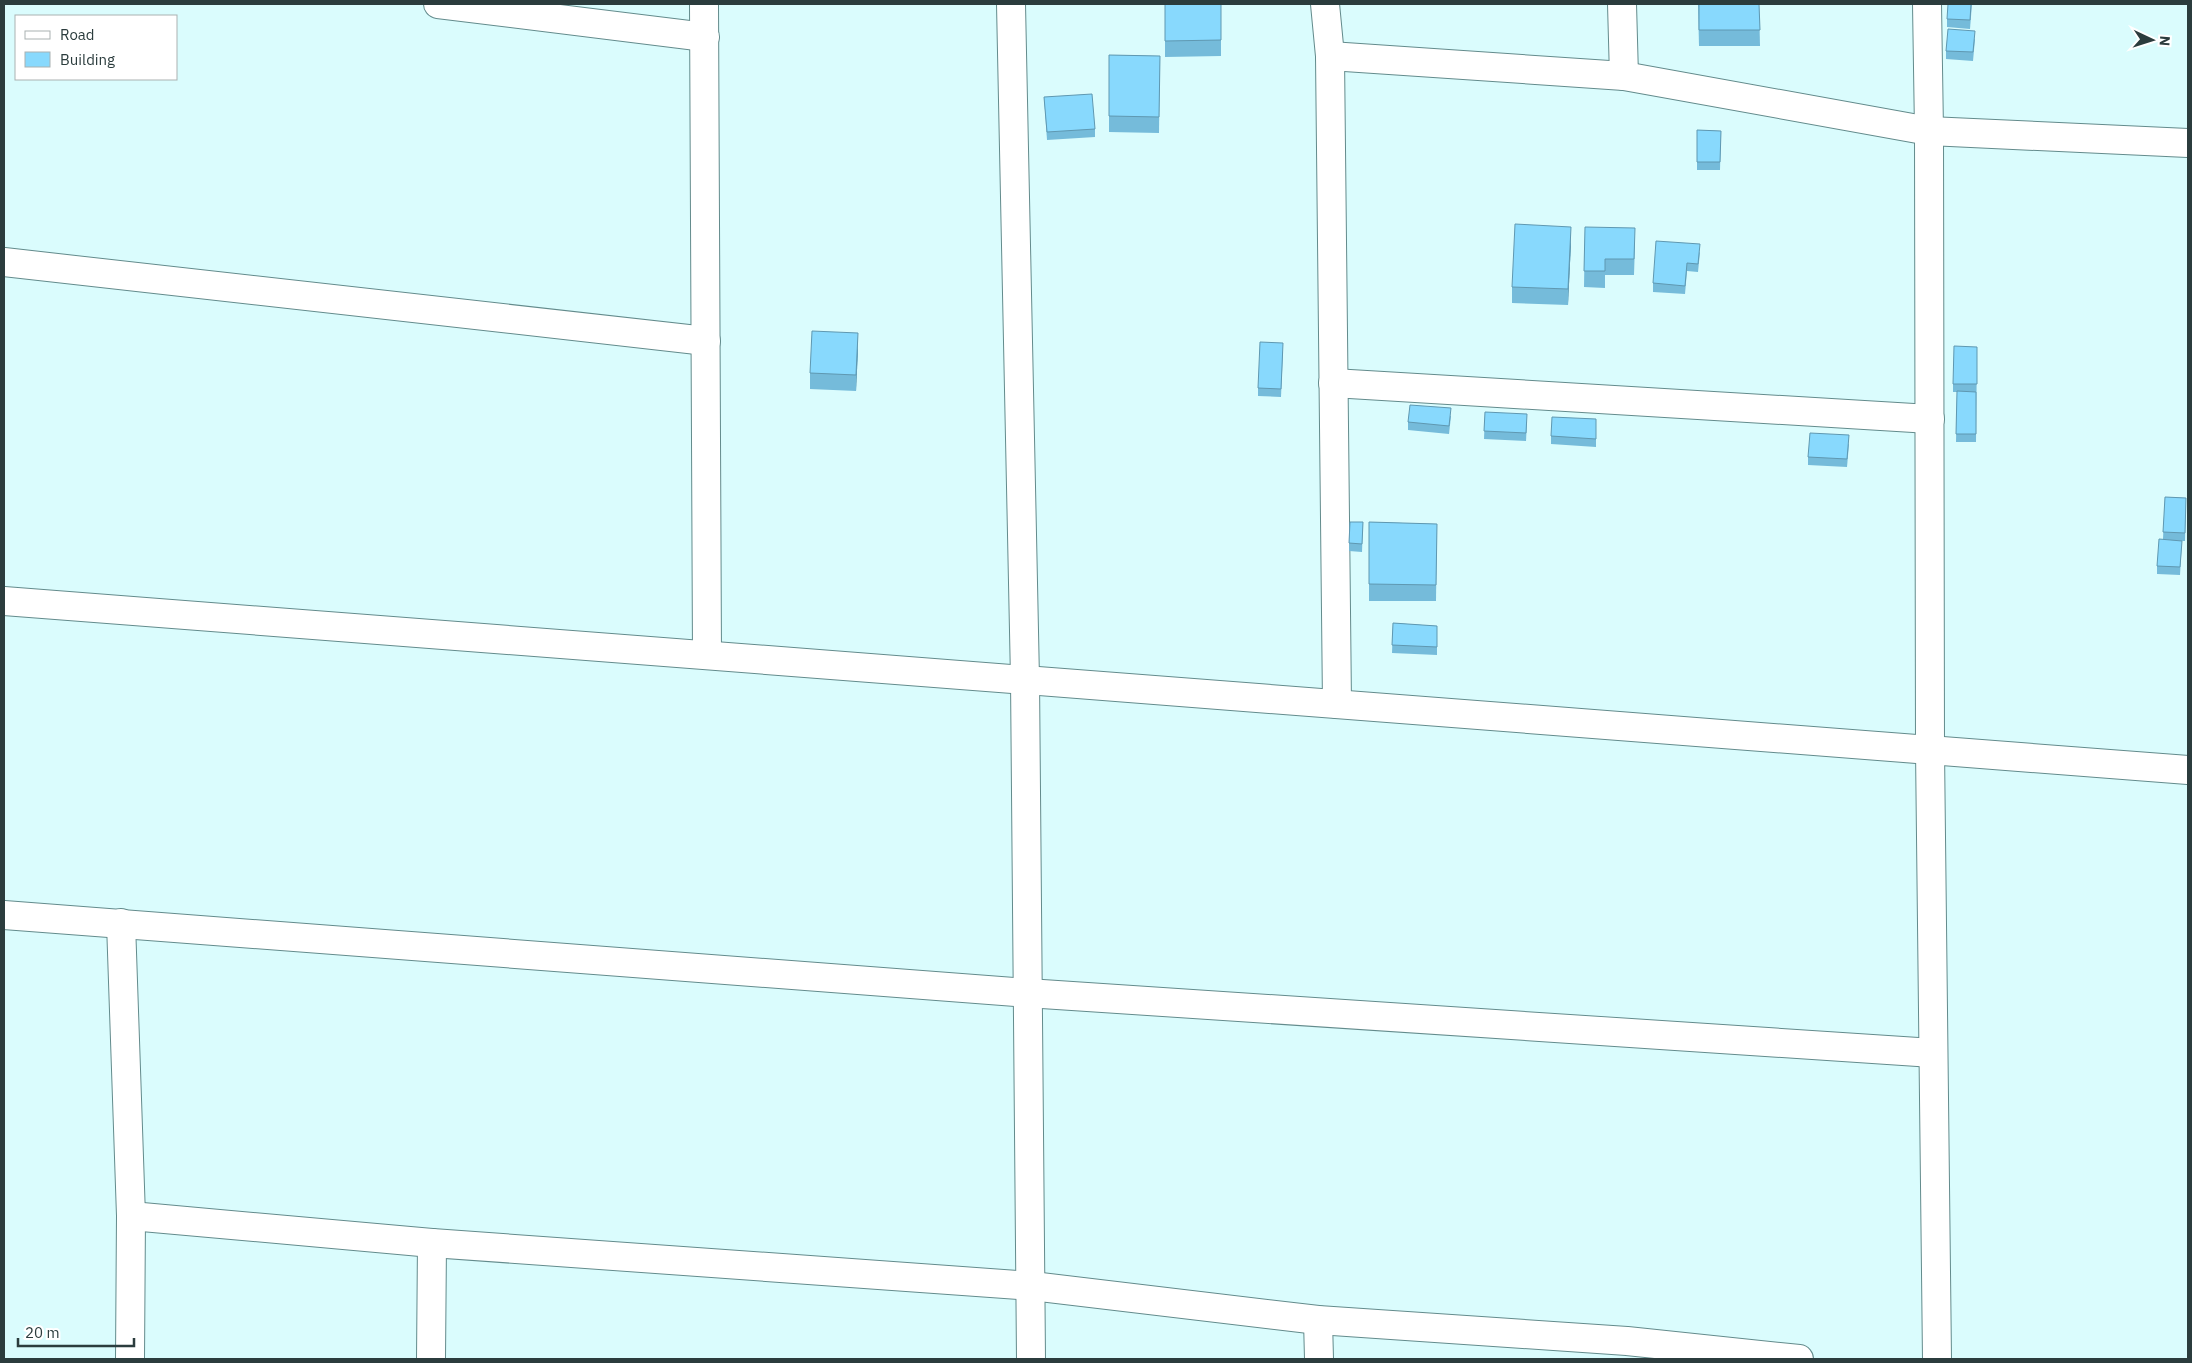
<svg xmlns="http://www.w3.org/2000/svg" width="2192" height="1363" font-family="'IBM Plex Sans',sans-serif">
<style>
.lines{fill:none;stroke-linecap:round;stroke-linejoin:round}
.minor-casing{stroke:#638b8c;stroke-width:30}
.minor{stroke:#fff;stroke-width:28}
.wall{fill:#75bbda}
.shaded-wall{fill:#5f98b1}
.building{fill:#88d9fd;stroke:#5f98b1}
</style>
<rect width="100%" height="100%" fill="#dafcfd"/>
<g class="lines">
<g class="minor-casing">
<g id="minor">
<path d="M438 4 705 37"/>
<path d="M704 4 707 655"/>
<path d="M1011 4 1025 679 1031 1359"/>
<path d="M1325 4 1330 56 1337 704"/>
<path d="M1622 4 1624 76"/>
<path d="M1927 4 1929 131 1930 750 1937 1359"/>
<path d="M1330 56 1624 76 1929 131 2188 143"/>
<path d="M4 262 706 341"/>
<path d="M1333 383 1930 419"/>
<path d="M4 601 2188 770"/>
<path d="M4 915 1027 993 1933 1053"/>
<path d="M121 923 131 1216 130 1359"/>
<path d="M131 1216 432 1243 1032 1286 1318 1320 1627 1341 1799 1359"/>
<path d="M1318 1320 1319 1359"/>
<path d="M431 1359 432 1243"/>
</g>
</g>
<use href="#minor" class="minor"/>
</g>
<g class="wall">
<path d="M1165 4H1221V56L1165 57Z"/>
<path d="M1698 4H1759L1760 46H1699Z"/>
<path d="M1972 4 1970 29 1947 27V19Z"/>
<path d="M1975 39 1973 61 1946 59V51Z"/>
<path d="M1109 55 1160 56 1159 133 1109 132Z"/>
<path d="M1044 97 1095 129V137L1047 140Z"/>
<path d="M1697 130 1721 131 1720 170H1697Z"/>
<path d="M1585 227 1635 244 1634 275H1605V288L1584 287Z"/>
<path d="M1571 243 1568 305 1512 303V287Z"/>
<path d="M1700 252 1698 272 1687 271 1685 294 1653 292V283Z"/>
<path d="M1977 347 1976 442H1956L1957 392H1953V384Z"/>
<path d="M858 349 856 391 810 389V373Z"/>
<path d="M1283 351 1281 397 1258 396V388Z"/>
<path d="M1485 412 1527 422 1526 441 1484 439Z"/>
<path d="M1451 416 1449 434 1408 430V422Z"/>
<path d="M1596 419V447L1551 444V436Z"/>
<path d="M1849 444 1847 467 1808 465V457Z"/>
<path d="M2165 497 2186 498 2185 541H2182L2180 575 2157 574V566L2163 539Z"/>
<path d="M1350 522H1363L1362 552 1349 551Z"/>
<path d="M1369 522 1437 524 1436 601H1369Z"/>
<path d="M1393 623 1437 626V655L1392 653Z"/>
</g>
<g class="shaded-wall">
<path d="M1571 227V243L1568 305V289Z"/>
<path d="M858 333V349L856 391V375Z"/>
</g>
<g class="building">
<path d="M1165 4H1221V40L1165 41Z"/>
<path d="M1699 4H1759L1760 30H1699Z"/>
<path d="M1948 4H1971L1970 20 1947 19Z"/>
<path d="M1948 29 1975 31 1973 52 1946 51Z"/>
<path d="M1109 55 1160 56 1159 117 1109 116Z"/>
<path d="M1092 94 1095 129 1047 132 1044 97Z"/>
<path d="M1697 130 1721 131 1720 162H1697Z"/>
<path d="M1515 224 1571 227 1568 289 1512 287Z"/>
<path d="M1585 227 1635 228 1634 259H1605V271H1584Z"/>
<path d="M1656 241 1700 244 1698 264 1687 263 1685 286 1653 283Z"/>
<path d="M812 331 858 333 856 375 810 373Z"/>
<path d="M1260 342 1283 343 1281 389 1258 388Z"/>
<path d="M1954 346 1977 347V384H1953Z"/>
<path d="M1957 391 1976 392V434H1956Z"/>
<path d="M1410 405 1451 408 1449 426 1408 422Z"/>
<path d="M1485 412 1527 414 1526 433 1484 431Z"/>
<path d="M1552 417 1596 419V439L1551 436Z"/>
<path d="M1810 433 1849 435 1847 459 1808 457Z"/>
<path d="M2165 497 2186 498 2185 533 2163 532Z"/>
<path d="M1350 522H1363L1362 544 1349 543Z"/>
<path d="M1369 522 1437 524 1436 585 1369 584Z"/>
<path d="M2159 539 2182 541 2180 567 2157 566Z"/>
<path d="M1393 623 1437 626V647L1392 645Z"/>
</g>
<rect width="2192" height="1363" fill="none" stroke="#2b3c3d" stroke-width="10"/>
<rect x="15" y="15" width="162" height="65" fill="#ffffff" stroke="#aab1b1"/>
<rect x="25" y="31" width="25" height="8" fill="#ffffff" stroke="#aab1b1"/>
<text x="60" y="40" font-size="15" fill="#2b3c3d">Road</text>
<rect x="25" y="52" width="25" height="15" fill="#88d9fd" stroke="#aab1b1"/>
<text x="60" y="65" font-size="15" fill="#2b3c3d">Building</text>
<g transform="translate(2152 40) rotate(94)" stroke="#ffffff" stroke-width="4" paint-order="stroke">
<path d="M0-4L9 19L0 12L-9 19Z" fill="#2b3c3d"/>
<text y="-8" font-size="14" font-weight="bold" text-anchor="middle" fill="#2b3c3d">N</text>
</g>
<path d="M18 1338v8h116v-8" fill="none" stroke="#2b3c3d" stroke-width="2.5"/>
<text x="25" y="1338" font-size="15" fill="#2b3c3d" stroke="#ffffff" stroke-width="4" paint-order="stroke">20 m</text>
</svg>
